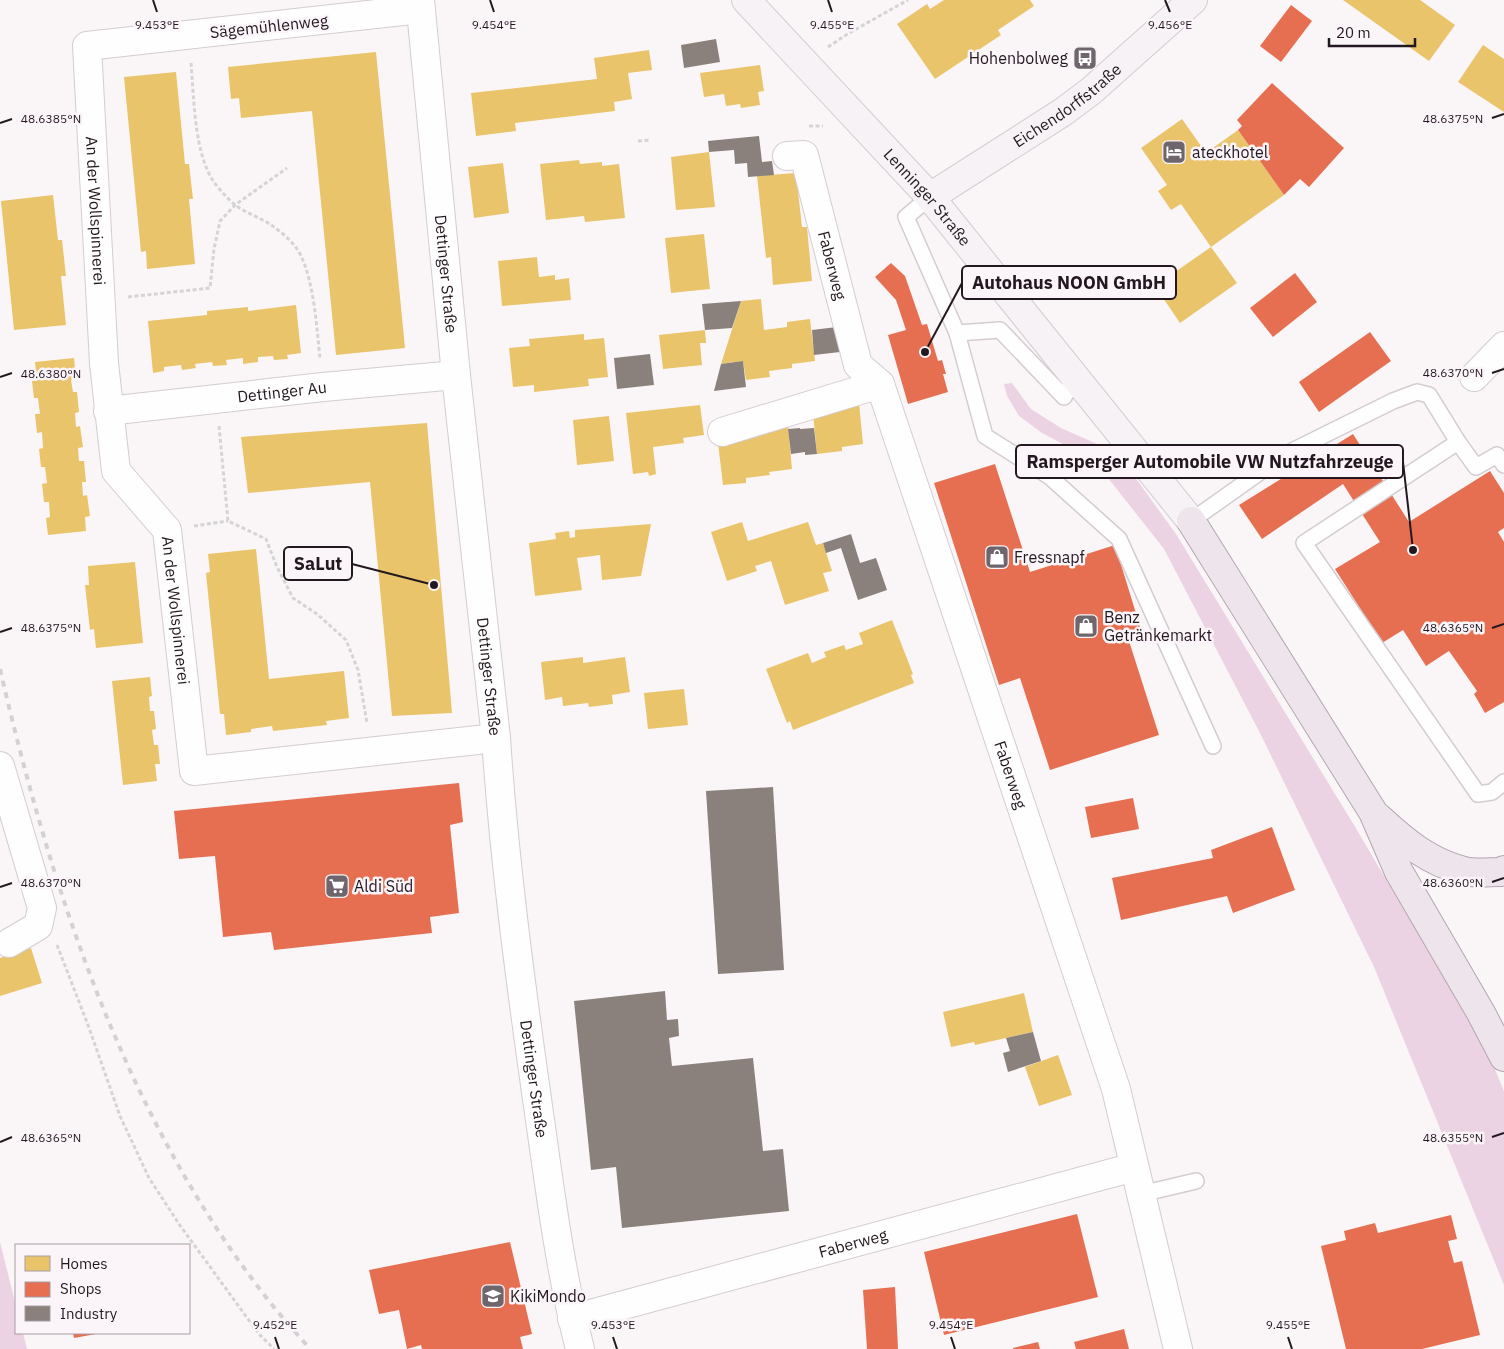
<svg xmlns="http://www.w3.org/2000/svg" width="1504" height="1349" font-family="'IBM Plex Sans',sans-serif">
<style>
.green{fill:#ecd3e4}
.homes{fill:#e9c46a}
.shops{fill:#e76f51}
.industry{fill:#8a817c}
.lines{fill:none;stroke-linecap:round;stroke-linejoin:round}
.service-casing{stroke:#d4ccd1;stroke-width:18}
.minor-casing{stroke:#d4ccd1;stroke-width:30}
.tertiary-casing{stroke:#d4ccd1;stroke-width:30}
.secondary-casing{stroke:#d4ccd1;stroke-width:30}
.primary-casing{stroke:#b4a5b0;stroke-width:30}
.path{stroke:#d5d4d5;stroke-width:3;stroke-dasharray:4 2.5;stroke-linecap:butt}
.service{stroke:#fefefe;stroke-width:15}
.minor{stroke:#fefefe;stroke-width:28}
.tertiary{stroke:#fefefe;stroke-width:28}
.secondary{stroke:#f6f2f5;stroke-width:28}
.primary{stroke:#ede5eb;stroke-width:28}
.rail{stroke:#d3d1d3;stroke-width:4;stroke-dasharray:6 6;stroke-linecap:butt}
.ticks{fill:none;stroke:#231820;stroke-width:2}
.labels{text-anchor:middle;stroke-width:5;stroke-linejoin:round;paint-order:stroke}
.street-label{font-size:16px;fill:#231820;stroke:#fbf5f9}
.poi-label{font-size:16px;fill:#231820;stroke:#fbf5f9;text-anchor:start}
.ticks-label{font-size:12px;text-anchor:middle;fill:#231820;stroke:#fbf5f9;stroke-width:5;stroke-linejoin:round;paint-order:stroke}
.leader{fill:none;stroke:#231820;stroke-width:2}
.callout-dot{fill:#231820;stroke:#fbf5f9;stroke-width:2}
.callout{fill:#fbf5f9;stroke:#231820;stroke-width:2}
.callout-label{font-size:18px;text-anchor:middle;font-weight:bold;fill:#231820}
</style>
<rect width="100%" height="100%" fill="#faf6f8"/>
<g class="green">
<path d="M1012 383 1031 409 1061 428 1113 451 1124 462 1176 534 1354 825 1470 1022 1494 1067 1504 1091V1285L1374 967 1261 735 1164 549 1108 478 1087 457 1042 433 1019 416 1007 396 1004 384Z"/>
<path d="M0 1242 16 1306V1333H23L27 1349H0Z"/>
</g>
<g class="homes">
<path d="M944 0H1030L1034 6 998 30 1001 35 935 79 897 24 927 4 930 9Z"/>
<path d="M1343 0H1420L1455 25 1429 61Z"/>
<path d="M1483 45 1504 59V112L1458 82Z"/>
<path d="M649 50 652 70 628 73 632 99 614 102 615 111 515 123 516 131 476 136 471 93 597 79 594 58Z"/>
<path d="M376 52 405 348 336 355 312 111 241 118 239 98 231 99 228 67Z"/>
<path d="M760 65 764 91 758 92 760 105 741 108 740 104 726 106 724 94 704 97 700 73Z"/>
<path d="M176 72 185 164H189L193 199H189L195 264 147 269 146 251 141 252 124 77Z"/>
<path d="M1182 119 1206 153 1238 130 1284 195 1211 247 1181 204 1171 210 1158 191 1167 185 1141 148Z"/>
<path d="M709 152 715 207 676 210 671 157Z"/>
<path d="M579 160 580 164 602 162V166L619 164 625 218 585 222 584 216 546 220 540 164Z"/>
<path d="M503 163 509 213 474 218 468 167Z"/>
<path d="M796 173 802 227H807L812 281 773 285 771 257 766 258 757 176Z"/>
<path d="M53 195 58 240H62L66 276H61L66 325 14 330 1 201Z"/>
<path d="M704 234 710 289 671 293 665 238Z"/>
<path d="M1211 247 1237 283 1180 323 1155 286Z"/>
<path d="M537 257 539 277 555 275V280L569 278 571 300 502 306 498 261Z"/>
<path d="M761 299 764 330 787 327V322L810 319 815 361 792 364V368L769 371 770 377 746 380 743 361 721 364 741 301Z"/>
<path d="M296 305 301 353 287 355 288 359 274 360 273 356 258 357V362L243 364V358L226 360 227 365 213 366 212 362 195 364 196 368 182 370 181 365 164 367V371L153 373 148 321 207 315V311L248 307V311Z"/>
<path d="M705 330 706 343H700L702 365 663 369 659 335Z"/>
<path d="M584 334V340L604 338 608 377 588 379 589 386 534 392V385L513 387 509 348 530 346 529 339Z"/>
<path d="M74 358 76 379 71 380 73 392H77L79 412 75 413 76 427 80 426 83 447 78 448 79 461H84L86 482H82L83 496 87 495 90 516 85 517 86 531 48 535 46 518 50 517 49 502H44L42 484 47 483 45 467H41L39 449 43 448 42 432 37 433 35 414H40L38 398H34L32 381H37L35 362Z"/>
<path d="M859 403 863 444 842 447V451L817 454 813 414 837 411V406Z"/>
<path d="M700 405 704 435 683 438 684 443 653 447 656 474 649 476 648 472 633 474 626 413Z"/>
<path d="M609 416 614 461 577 465 573 420Z"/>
<path d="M427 423 452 713 392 716 370 482 248 493 241 437Z"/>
<path d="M788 426 792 469 769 472 770 475 746 478V483L723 485 718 443 742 441 741 436 765 434V429Z"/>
<path d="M742 522 748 541 808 522 816 545 823 543 832 571 823 573 829 591 785 605 771 561 755 566 757 571 727 581 711 532Z"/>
<path d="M651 524 641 576 602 580 600 555 577 558 582 590 535 596 529 543 556 539 555 533 569 531 570 538 575 537V530Z"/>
<path d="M256 549 269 679 344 671 349 718 326 721 327 725 273 731 272 726 251 729V732L226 735 224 714H220L206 573 210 572 208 554Z"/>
<path d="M135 562 143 643 96 648 94 629 90 630 85 585H89L88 566Z"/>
<path d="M892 620 913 674 911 675 914 683 793 730 790 721 787 723 766 669 808 653 812 663 826 657 824 652 844 645 846 650 863 644 859 633Z"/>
<path d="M583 657V663L625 657 630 692 612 695 613 704 589 707 588 703 563 706 562 697 545 700 541 662Z"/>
<path d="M150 677 152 696 149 697 150 711H154L156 729 152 730 154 745H158L160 764H155L157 781 123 785 112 681Z"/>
<path d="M684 689 688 725 648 729 644 693Z"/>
<path d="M31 948 42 983 0 996V958Z"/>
<path d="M1024 993 1033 1032 975 1045 974 1042 951 1047 943 1012Z"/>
<path d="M1058 1055 1072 1095 1039 1106 1025 1067Z"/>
</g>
<g class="shops">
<path d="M1291 5 1312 21 1281 62 1260 46Z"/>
<path d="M1272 83 1344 148 1309 187 1300 179 1284 195 1238 130 1242 126 1237 120Z"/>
<path d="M891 263 905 276 922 325 927 324 938 361 942 360 946 374H943L948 392 908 404 888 335 906 330 896 300 875 277Z"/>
<path d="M1295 273 1317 302 1273 337 1250 308Z"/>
<path d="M1370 332 1391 361 1319 412 1299 382Z"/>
<path d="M1353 434 1409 522 1490 471 1504 493V528L1498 532 1504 542V702L1485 713 1474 694 1477 691 1449 651 1426 666 1403 630 1382 643 1335 569 1380 542 1343 484 1262 539 1239 505Z"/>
<path d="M995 464 1030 572 1115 545 1143 636 1129 641 1159 735 1050 770 1020 678 999 685 934 483Z"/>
<path d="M459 783 463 822 450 825 459 913 430 917 432 933 274 950 271 932 223 937 215 856 179 859 174 811Z"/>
<path d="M1133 798 1139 829 1091 838 1085 807Z"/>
<path d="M1272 827 1295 890 1233 913 1227 896 1121 920 1112 878 1213 858 1211 850Z"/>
<path d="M1077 1214 1098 1297 944 1335 924 1252Z"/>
<path d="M1451 1215 1457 1239 1448 1241 1454 1263 1462 1261 1480 1335 1422 1349H1346L1321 1246 1346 1240 1344 1231 1375 1223 1378 1233Z"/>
<path d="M510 1242 532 1334 520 1337 523 1349H422L421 1345 407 1349 399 1310 379 1314 369 1270Z"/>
<path d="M895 1287 898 1349H867L863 1290Z"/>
<path d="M1124 1329 1129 1349H1076L1074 1342Z"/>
<path d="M73 1333H96V1334L74 1338Z"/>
<path d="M1038 1342 1040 1349H1013V1348Z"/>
</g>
<g class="industry">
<path d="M716 39 720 62 684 68 681 45Z"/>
<path d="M759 136 762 162 772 161 774 175 748 177 747 163 735 164 734 150 709 152 708 141Z"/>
<path d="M741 301 732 328 705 330 702 304Z"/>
<path d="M837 327 840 352 814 355 812 330Z"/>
<path d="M650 354 654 385 617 389 614 358Z"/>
<path d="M743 361 746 387 714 391 721 364Z"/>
<path d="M800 428V429L814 428 817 454 805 455V452L791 454 788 429Z"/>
<path d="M851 534 860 563 876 558 887 590 858 600 841 548 826 553 823 543Z"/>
<path d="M773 787 784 970 718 974 706 791Z"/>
<path d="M665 991 667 1020 678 1019 679 1036 669 1038 672 1066 753 1058 763 1151 783 1149 789 1211 622 1228 616 1167 591 1170 574 1001Z"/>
<path d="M1033 1032 1041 1061 1008 1072 1003 1053 1010 1051 1006 1038Z"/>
</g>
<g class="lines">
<g class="service-casing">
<g id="service">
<path d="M930 197 906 217 957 333 985 436 1050 477 1119 539 1213 746"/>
<path d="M957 333 1000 330 1064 397 1075 378"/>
<path d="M1458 442 1304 543 1478 794 1492 792 1504 782"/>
<path d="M1191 521 1284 455 1393 401 1417 392 1429 395 1458 442 1476 467 1497 455 1504 465"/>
<path d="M1141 1194 1196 1181"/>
</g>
</g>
<g class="minor-casing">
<g id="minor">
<path id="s1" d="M421 9 87 46 104 363 116 471 167 530 194 771 496 738"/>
<path id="s2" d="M787 156 804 155 858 365 880 384 1116 1089 1178 1349"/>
<path d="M1474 377 1504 346"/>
<path id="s3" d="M108 411 323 387 456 375"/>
<path d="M722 432 880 384"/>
<path d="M0 766 42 908 38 926 9 943"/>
<path id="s4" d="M572 1319 1134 1167"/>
</g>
</g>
<g class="tertiary-casing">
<g id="tertiary">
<path id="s5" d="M420 0 456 375 496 738C504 859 520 979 537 1099 549 1182 559 1267 580 1349"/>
</g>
</g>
<g class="secondary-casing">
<g id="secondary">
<path id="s6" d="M746 0 930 197 1191 521"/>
<path id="s7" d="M930 197 1063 112 1091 91 1193 0"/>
</g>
</g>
<g class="primary-casing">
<g id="primary">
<path d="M1191 521 1373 812 1399 872 1481 1013 1504 1057"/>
<path d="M1379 818C1405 842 1429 862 1464 871 1475 874 1489 872 1500 872L1504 870"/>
</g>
</g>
<g class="path">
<path d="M828 47 849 33 908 0"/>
<path d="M191 63C194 97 194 154 214 182 219 189 227 198 234 204 245 213 260 217 271 225 283 233 296 244 302 258 314 285 317 329 320 359"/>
<path d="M809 126H823"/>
<path d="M638 141 651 140"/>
<path d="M128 297 210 288 214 249 220 221 235 205 287 168"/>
<path d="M219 426 228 521 266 539 277 567 293 598 317 614 346 640 358 670 367 723"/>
<path d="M194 526 228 521"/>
<path d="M57 945 88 1025 120 1116 149 1178 181 1227 259 1334 274 1349"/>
</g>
<use href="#service" class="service"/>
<use href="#minor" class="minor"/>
<use href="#tertiary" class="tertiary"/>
<use href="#secondary" class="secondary"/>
<use href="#primary" class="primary"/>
<path class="rail" d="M0 669C52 893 127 1124 273 1306 285 1321 298 1335 310 1349"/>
</g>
<path class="ticks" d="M153 0 157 12M490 0 494 12M828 0 832 12M1165 0 1170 12M1492 118 1504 114M0 123 12 119M1492 373 1504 369M0 377 12 373M1492 628 1504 624M0 632 12 628M1492 882 1504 878M0 887 12 883M1492 1137 1504 1133M0 1142 12 1137M275 1337 279 1349M613 1337 617 1349M951 1337 955 1349M1288 1337 1292 1349"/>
<defs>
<g id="bus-square" transform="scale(1.25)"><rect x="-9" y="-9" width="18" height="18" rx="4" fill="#6e666c" stroke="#fbf5f9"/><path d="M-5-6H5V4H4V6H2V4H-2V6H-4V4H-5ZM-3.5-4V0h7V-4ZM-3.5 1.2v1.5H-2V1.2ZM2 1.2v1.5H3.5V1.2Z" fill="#fff"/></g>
<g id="hotel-square" transform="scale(1.25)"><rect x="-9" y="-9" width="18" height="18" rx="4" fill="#6e666c" stroke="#fbf5f9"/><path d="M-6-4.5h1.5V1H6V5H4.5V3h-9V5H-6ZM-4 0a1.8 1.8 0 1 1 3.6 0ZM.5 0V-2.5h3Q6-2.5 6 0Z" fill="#fff"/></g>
<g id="shop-square" transform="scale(1.25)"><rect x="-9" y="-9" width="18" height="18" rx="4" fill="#6e666c" stroke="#fbf5f9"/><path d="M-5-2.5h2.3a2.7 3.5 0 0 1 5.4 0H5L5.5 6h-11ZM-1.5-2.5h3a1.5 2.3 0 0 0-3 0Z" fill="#fff"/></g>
<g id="supermarket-square" transform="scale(1.25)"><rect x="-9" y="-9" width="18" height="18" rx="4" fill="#6e666c" stroke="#fbf5f9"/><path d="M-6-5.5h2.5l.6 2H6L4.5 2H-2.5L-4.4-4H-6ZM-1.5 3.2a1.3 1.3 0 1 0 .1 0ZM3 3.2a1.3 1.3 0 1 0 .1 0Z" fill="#fff"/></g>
<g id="school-square" transform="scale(1.25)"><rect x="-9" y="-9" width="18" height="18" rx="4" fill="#6e666c" stroke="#fbf5f9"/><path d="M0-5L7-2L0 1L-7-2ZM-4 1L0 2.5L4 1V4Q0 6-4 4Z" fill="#fff"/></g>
</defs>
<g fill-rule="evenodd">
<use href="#bus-square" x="1085" y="58"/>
<use href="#hotel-square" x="1174" y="152"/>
<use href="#shop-square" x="997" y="557"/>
<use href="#shop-square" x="1086" y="626"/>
<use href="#supermarket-square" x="337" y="886"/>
<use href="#school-square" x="493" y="1296"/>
</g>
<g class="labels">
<g class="street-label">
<text transform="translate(269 26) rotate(-6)" y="6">Sägemühlenweg</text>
<text dy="6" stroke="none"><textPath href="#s7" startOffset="165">Eichendorffstraße</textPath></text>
<text dy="6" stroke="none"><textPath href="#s6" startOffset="268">Lenninger Straße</textPath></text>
<text dy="6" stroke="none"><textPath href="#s1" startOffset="501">An der Wollspinnerei</textPath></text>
<text dy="6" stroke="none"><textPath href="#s2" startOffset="131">Faberweg</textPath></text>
<text dy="6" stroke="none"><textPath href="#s5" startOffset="275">Dettinger Straße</textPath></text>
<text dy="6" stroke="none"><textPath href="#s3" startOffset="175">Dettinger Au</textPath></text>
<text dy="6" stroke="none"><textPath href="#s1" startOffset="921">An der Wollspinnerei</textPath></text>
<text dy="6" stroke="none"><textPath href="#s5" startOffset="680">Dettinger Straße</textPath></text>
<text dy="6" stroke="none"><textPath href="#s2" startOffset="675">Faberweg</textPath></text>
<text dy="6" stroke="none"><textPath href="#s5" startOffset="1085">Dettinger Straße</textPath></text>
<text dy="6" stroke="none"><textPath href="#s4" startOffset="291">Faberweg</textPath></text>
</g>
<g class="poi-label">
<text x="1068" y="64" text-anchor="end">Hohenbolweg</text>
<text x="1192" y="158">ateckhotel</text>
<text x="1014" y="563">Fressnapf</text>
<text x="1104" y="623">Benz<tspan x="1104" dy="18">Getränkemarkt</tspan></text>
<text x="354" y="892">Aldi Süd</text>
<text x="510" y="1302">KikiMondo</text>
</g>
</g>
<g class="ticks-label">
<text x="1170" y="29">9.456°E</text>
<text x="157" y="29">9.453°E</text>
<text x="494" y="29">9.454°E</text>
<text x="832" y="29">9.455°E</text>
<text x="1453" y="123">48.6375°N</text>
<text x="51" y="123">48.6385°N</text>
<text x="1453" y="377">48.6370°N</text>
<text x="51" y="378">48.6380°N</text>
<text x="1453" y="632">48.6365°N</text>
<text x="51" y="632">48.6375°N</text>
<text x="1453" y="887">48.6360°N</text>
<text x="51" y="887">48.6370°N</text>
<text x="1453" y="1142">48.6355°N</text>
<text x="51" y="1142">48.6365°N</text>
<text x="275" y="1329">9.452°E</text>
<text x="613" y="1329">9.453°E</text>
<text x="951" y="1329">9.454°E</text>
<text x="1288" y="1329">9.455°E</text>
</g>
<path class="leader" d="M925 352L962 283M1413 550L1403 462M434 585L352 564"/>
<g class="callout-dot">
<circle cx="925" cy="352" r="5"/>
<circle cx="1413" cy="550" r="5"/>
<circle cx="434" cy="585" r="5"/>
</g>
<g class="callout">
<rect x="962" y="266" width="214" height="33" rx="5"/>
<rect x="1016" y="445" width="387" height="33" rx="5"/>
<rect x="284" y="547" width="68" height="33" rx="5"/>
</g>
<g class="callout-label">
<text x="1069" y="289">Autohaus NOON GmbH</text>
<text x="1210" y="468">Ramsperger Automobile VW Nutzfahrzeuge</text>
<text x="318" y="570">SaLut</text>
</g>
<rect x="15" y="1244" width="175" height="90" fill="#fbf5f9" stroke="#a59da2"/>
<rect x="25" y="1256" width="25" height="15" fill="#e9c46a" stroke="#a59da2"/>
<text x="60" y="1269" font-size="15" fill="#231820">Homes</text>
<rect x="25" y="1282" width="25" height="15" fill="#e76f51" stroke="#a59da2"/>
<text x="60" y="1294" font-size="15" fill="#231820">Shops</text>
<rect x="25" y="1306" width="25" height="15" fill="#8a817c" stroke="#a59da2"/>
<text x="60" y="1319" font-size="15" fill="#231820">Industry</text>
<path d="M1329 38v8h86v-8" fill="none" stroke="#231820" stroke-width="2.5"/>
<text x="1336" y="38" font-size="15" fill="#231820" stroke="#fbf5f9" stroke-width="4" paint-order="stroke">20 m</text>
</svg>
